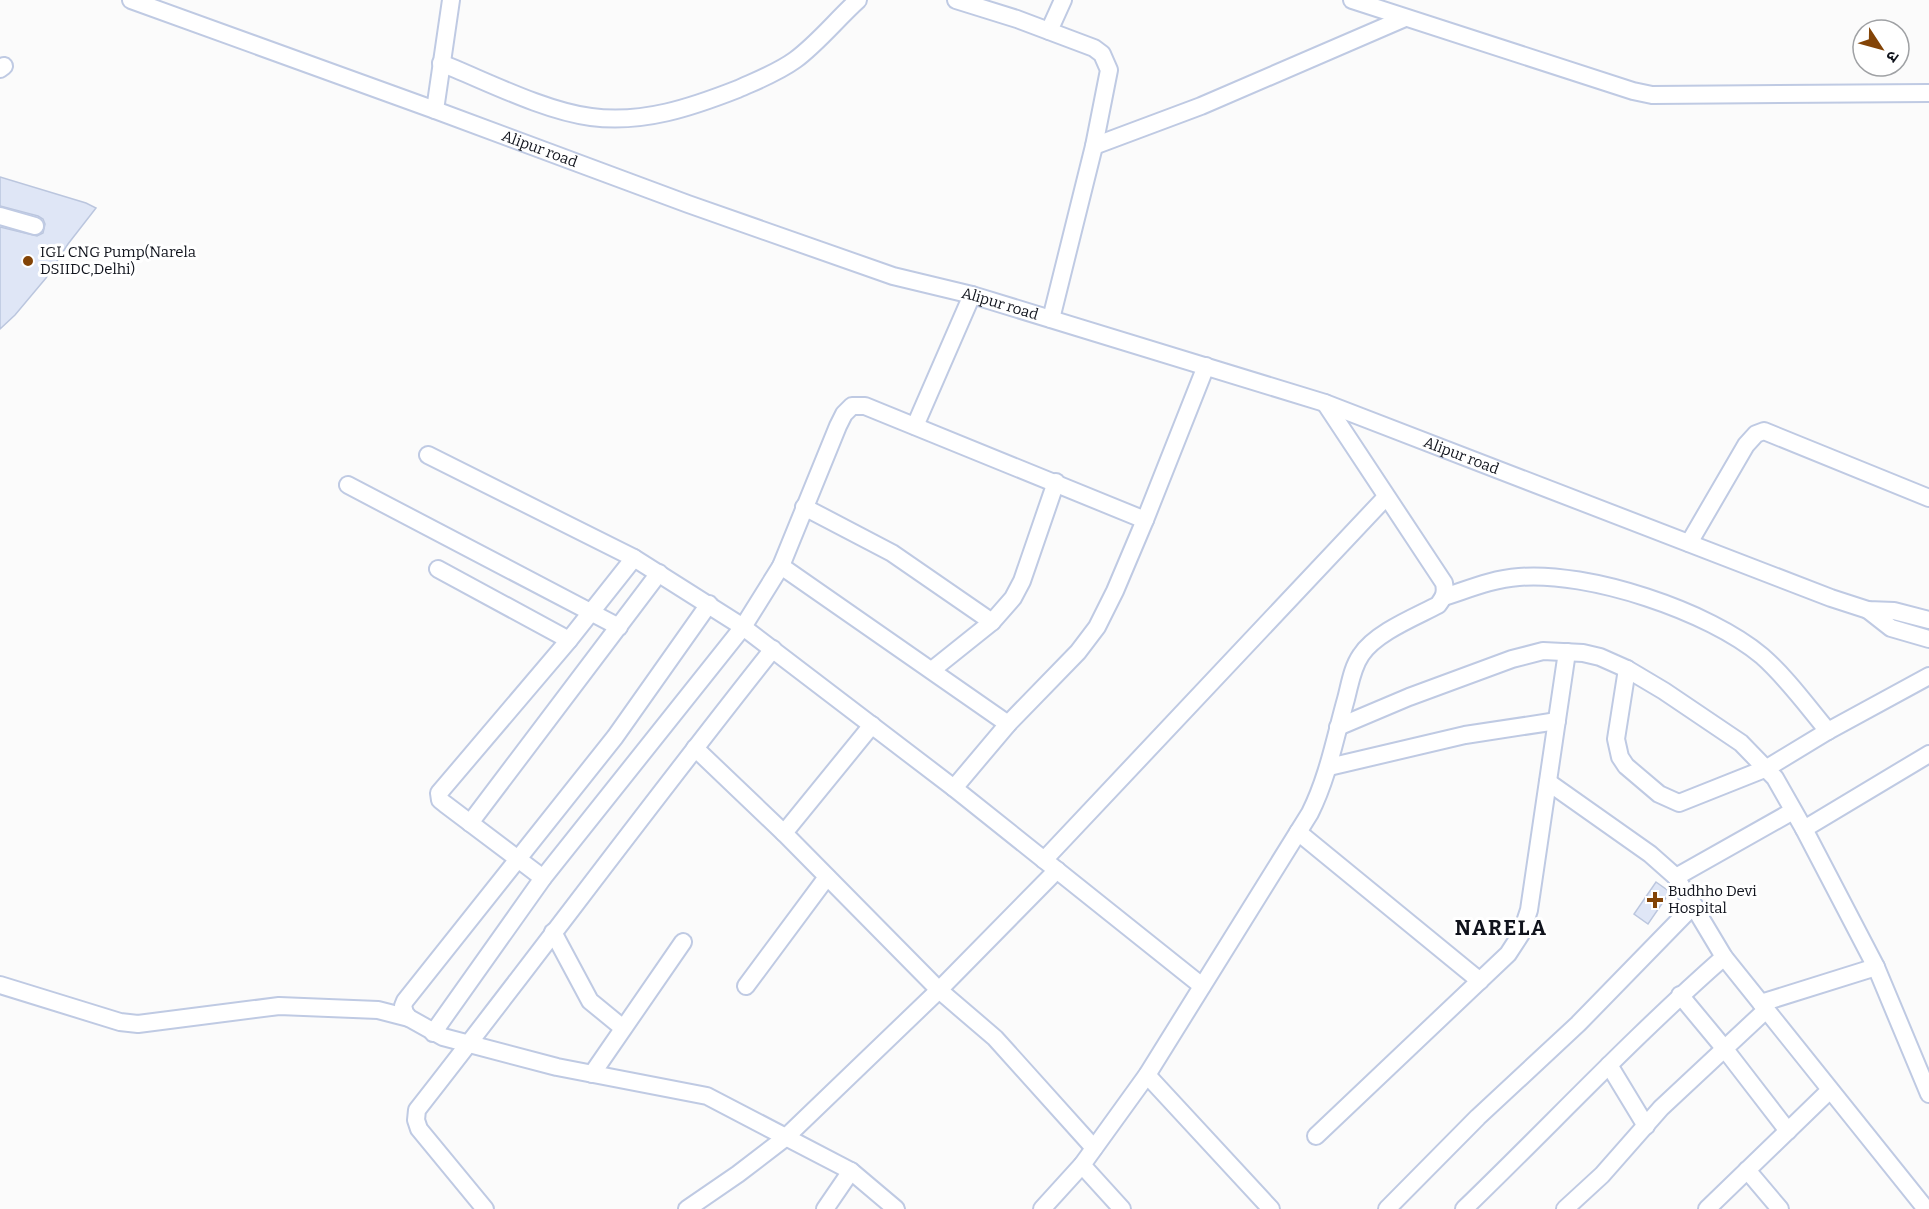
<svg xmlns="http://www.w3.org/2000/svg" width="1929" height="1209" font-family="Bitter,'Noto Sans Devanagari',serif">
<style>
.building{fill:#dfe6f6;stroke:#bbc6de;stroke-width:1.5}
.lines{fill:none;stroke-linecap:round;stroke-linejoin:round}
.minor-casing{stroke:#bfcae3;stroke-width:20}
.minor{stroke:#fff;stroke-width:16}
.poi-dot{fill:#834407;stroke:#fff;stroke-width:2}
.labels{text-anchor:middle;stroke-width:6;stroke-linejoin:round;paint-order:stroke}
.street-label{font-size:15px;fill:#10131c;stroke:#fff}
.poi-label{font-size:15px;fill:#10131c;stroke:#fff;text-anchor:start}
.district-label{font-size:21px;font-weight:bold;letter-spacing:1.5px;fill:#10131c;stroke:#fff}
</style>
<rect width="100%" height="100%" fill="#fbfbfb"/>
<g class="building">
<path d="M0 177 86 203 96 208 68 244 46 278 15 315 0 329V227L37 236 43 233 45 224 43 219 38 216 0 206Z"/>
<path d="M1656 882 1670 892 1648 924 1634 914Z"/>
</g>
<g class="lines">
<g class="minor-casing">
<g id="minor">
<path id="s1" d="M131 0 435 110 688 204 893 276 972 295 1325 403 1831 598 1868 610 1894 611 1929 620"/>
<path d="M956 0 1017 19 1094 48 1102 54 1109 70 1094 146 1051 319"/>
<path d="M1352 0 1633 91 1652 95 1929 93"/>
<path d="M1049 31 1063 0"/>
<path d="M441 63C486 81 544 111 591 117 643 124 692 107 738 89 758 80 777 73 795 60 818 43 837 19 858 0"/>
<path d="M0 69 4 66"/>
<path d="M435 110 451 0"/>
<path d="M1094 146 1201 106 1405 18"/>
<path d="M0 216 35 226"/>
<path d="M915 426 972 295"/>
<path d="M428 455 634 558 743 627 954 788 1202 986"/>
<path d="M348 485 619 627"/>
<path d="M804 507 892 553 992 622"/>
<path d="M1689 543 1746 445 1756 434 1764 431 1929 498"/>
<path d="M781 566 1008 724"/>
<path d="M438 569 569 640"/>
<path d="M1444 597C1469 589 1492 579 1519 577 1588 571 1709 611 1762 656 1787 678 1807 706 1828 731"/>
<path d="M709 604 615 737 405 1001 403 1006 405 1013 409 1018 443 1037 557 1067 707 1096 851 1171 896 1209"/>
<path d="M1868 610 1891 628 1929 639"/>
<path d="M1627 669 1616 739 1620 757 1626 766 1659 794 1679 803 1767 768 1828 731 1929 676"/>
<path d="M932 670 992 622 1013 598 1022 581 1056 482"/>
<path d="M1338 727 1409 697 1512 659 1543 651 1583 653 1600 657 1627 669 1664 691 1741 743 1775 778 1804 829 1876 967 1929 1094"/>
<path d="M695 748 784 833 939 990 995 1038 1094 1148"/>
<path d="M1329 767 1465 735 1557 721"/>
<path d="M1548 782 1650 854 1676 877 1724 957 1926 1209"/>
<path d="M954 788 1008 724 1078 652 1097 627 1115 591 1145 520 1206 366"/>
<path d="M470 823 659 573"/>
<path d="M1804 829 1929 754"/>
<path d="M1298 832 1480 981"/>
<path d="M784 833 872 725"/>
<path d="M1044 860 1386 497"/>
<path d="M1676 877 1793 811"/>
<path d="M543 878 445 804 440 800 439 793 569 640 634 558"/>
<path d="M553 932 590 1001 623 1028"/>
<path d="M0 985 120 1022 138 1024 279 1006 378 1010 409 1018"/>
<path d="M746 986 827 877"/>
<path d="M1680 995 1724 1048 1788 1131"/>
<path d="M1761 1003 1876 967"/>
<path d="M433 1033 543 878 743 627 781 566 838 426 844 414 852 406H865L1145 520"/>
<path d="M1609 1065 1646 1126"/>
<path d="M592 1074 683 942"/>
<path d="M1147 1075 1271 1209"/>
<path d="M1316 1136 1508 954 1521 934 1529 910 1567 652"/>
<path d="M1082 1165 1122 1209"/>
<path d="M1747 1170 1780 1209"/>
<path d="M485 1209 419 1129 416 1120 417 1110C537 957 652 801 773 649"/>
<path d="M687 1209 738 1174 785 1138 939 990 1057 870"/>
<path d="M825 1209 851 1171"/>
<path d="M1042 1209 1082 1165 1147 1075 1310 813C1328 777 1335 738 1346 699 1350 684 1352 668 1361 655 1375 633 1415 617 1438 605 1444 597 1446 593 1444 583L1325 403"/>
<path d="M1387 1209 1478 1117 1578 1024 1694 905"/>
<path d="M1464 1209C1551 1125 1633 1037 1724 957"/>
<path d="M1565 1209 1602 1175 1661 1108 1766 1010"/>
<path d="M1707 1209 1830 1090"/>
</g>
</g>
<use href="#minor" class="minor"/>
</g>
<g class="poi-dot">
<circle cx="28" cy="261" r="6"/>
<path d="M1652 891h6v6h6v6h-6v6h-6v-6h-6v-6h6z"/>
</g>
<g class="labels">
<g class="street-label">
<text dy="5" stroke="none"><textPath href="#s1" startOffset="435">Alipur road</textPath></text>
<text dy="5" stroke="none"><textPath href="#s1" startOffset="921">Alipur road</textPath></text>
<text dy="5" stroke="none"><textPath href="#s1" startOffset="1407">Alipur road</textPath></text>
</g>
<g class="poi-label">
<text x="40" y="257">IGL CNG Pump(Narela<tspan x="40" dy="17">DSIIDC,Delhi)</tspan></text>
<text x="1668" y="896">Budhho Devi<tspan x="1668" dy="17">Hospital</tspan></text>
</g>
<g class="district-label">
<text x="1501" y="935">NARELA</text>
</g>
</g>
<g transform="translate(1881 48) rotate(126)"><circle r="28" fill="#ffffff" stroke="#9fa1a4" stroke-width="1.5"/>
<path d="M0-4.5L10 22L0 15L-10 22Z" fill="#834407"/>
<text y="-9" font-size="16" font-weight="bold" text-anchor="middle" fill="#10131c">उ</text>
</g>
</svg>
